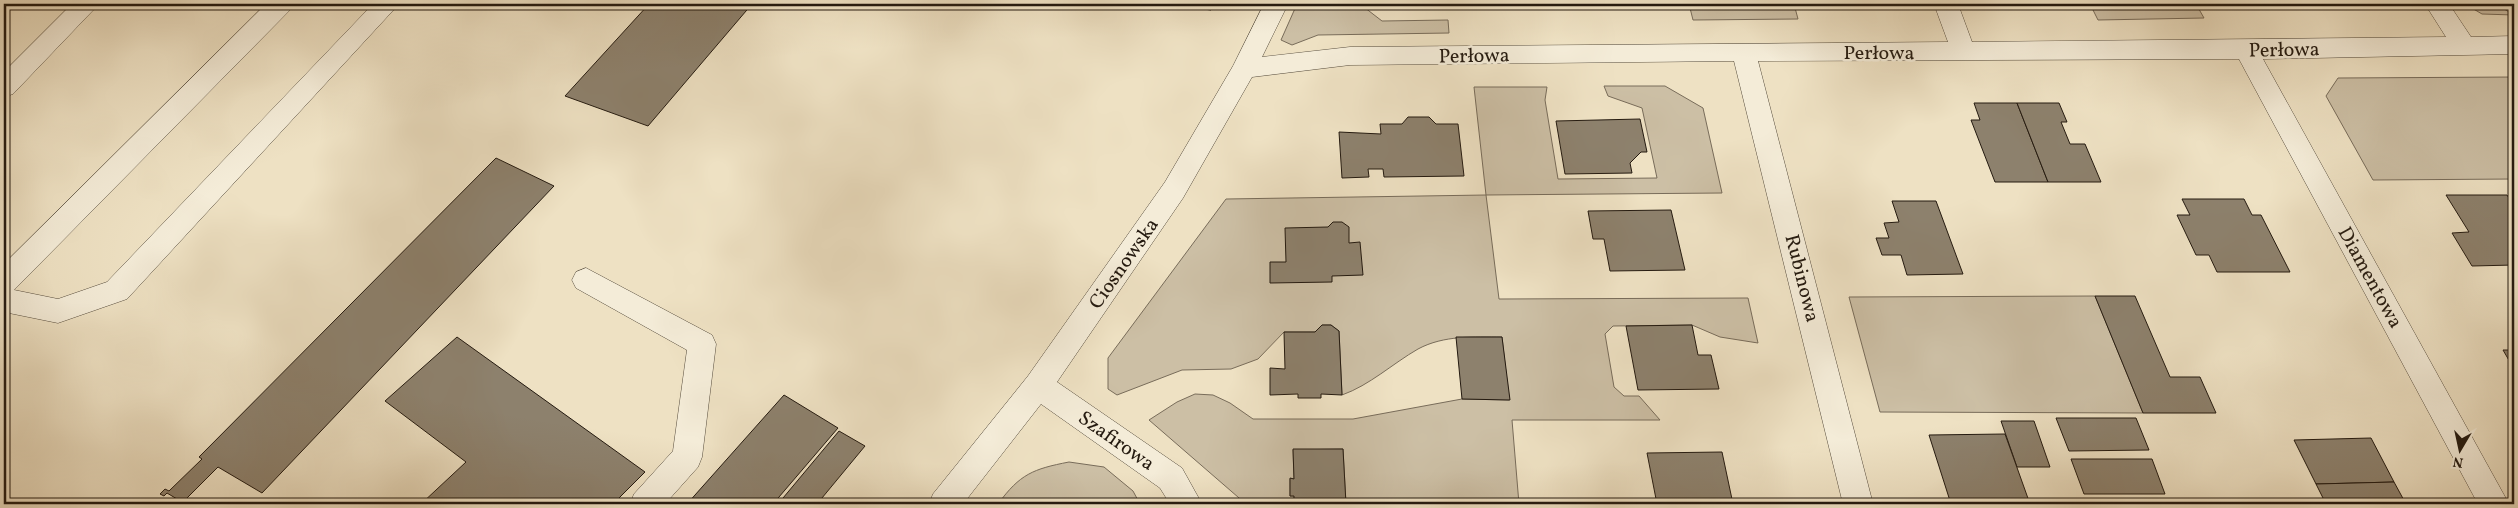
<svg xmlns="http://www.w3.org/2000/svg" width="2518" height="508" font-family="Vollkorn,serif">
<style>
.green{fill:#ccbfa5;stroke:#786c5a}
.building{fill:#8d816d;stroke:#241a10}
.lines{fill:none;stroke-linecap:round;stroke-linejoin:round}
.minor-casing{stroke:#564c3d;stroke-width:1}
.minor{fill:#f4ecd8;fill-rule:evenodd}
.labels{text-anchor:middle;stroke-width:5;stroke-linejoin:round;paint-order:stroke}
.street-label{font-size:20px;fill:#241a10;stroke:#f4ecd8}
</style>
<rect width="100%" height="100%" fill="#eee1c3"/>
<filter id="stains"><feTurbulence type="fractalNoise" baseFrequency=".004" numOctaves="4"/><feColorMatrix values="0 0 0 0 .2 0 0 0 0 .09 0 0 0 0 .02 0 0 0 .5 -.17"/></filter>
<radialGradient id="worn" r=".72"><stop offset=".6" stop-color="#630" stop-opacity="0"/><stop offset="1" stop-color="#630" stop-opacity=".3"/></radialGradient>
<g class="green">
<path d="M1297 4H1360L1382 21 1448 20 1449 33 1318 35 1292 45 1281 40Z"/>
<path d="M1689 4H1794L1798 19 1693 20Z"/>
<path d="M2090 4H2196L2204 18 2098 20Z"/>
<path d="M2465 4H2496L2514 15 2482 14Z"/>
<path d="M2514 77V179L2373 180 2326 96 2338 78Z"/>
<path d="M1604 86H1665L1703 108 1722 193 1486 195 1499 299 1748 298 1758 343 1720 337 1692 325 1613 326 1605 334 1614 387 1624 396H1639L1660 420H1512L1519 504H1346L1343 449 1293 450 1294 479H1290V496H1294V504H1246L1149 420 1177 402 1195 394 1213 395 1230 403 1253 419H1353L1462 399 1509 400 1502 337C1474 337 1444 335 1418 349 1392 364 1370 385 1342 395L1339 331 1331 325H1322L1315 332H1284L1258 359 1231 369 1182 370 1117 395 1108 389V358L1226 199 1486 195 1474 87H1547L1545 100 1558 179 1657 178 1642 108 1608 96Z"/>
<path d="M2095 296 2143 413 1880 412 1849 297Z"/>
<path d="M1069 462 1104 467 1133 491 1140 504H998C1020 474 1033 469 1069 462Z"/>
</g>
<g class="building">
<path d="M649 4H752L648 126 565 96Z"/>
<path d="M1181 4H1213L1211 10 1181 6Z"/>
<path d="M1974 103H2017L2048 182H1995L1971 120H1980Z"/>
<path d="M2017 103H2059L2067 122H2061L2070 144H2085L2101 182H2048Z"/>
<path d="M1408 117H1429L1436 124H1458L1464 176 1384 177 1383 169H1368L1369 177 1342 178 1339 132 1381 134 1380 124H1402Z"/>
<path d="M1640 119 1647 152H1641L1630 163 1632 173 1565 174 1556 121Z"/>
<path d="M496 158 554 186 262 493 218 467 186 499 189 501 186 504H180L182 502 167 493 164 496 160 494 165 489 169 491 202 459 199 457Z"/>
<path d="M2446 195H2507L2514 206V265L2472 266 2452 233 2469 232Z"/>
<path d="M2182 199H2244L2252 215H2261L2290 272H2217L2209 255H2196L2177 215H2190Z"/>
<path d="M1892 201H1936L1963 274 1907 275 1901 255H1882L1876 238H1889L1884 223 1899 222Z"/>
<path d="M1671 210 1685 270 1610 271 1604 239H1593L1588 211Z"/>
<path d="M1333 222H1342L1349 227V243L1360 242 1363 275 1332 276V282L1270 283V262H1286L1285 228 1328 227Z"/>
<path d="M2095 296H2135L2170 377H2200L2216 413H2143Z"/>
<path d="M1322 325H1331L1339 331 1342 395 1321 394V398H1298V394L1270 395V368L1285 369 1284 332H1315Z"/>
<path d="M1692 325 1698 355H1711L1719 389 1638 390 1626 326Z"/>
<path d="M457 337 645 472 613 504H421L466 462 385 401Z"/>
<path d="M1456 337H1502L1510 400 1462 399Z"/>
<path d="M2503 350H2514V369Z"/>
<path d="M784 395 838 428 773 504H687Z"/>
<path d="M2056 418H2136L2149 450 2069 451Z"/>
<path d="M2001 421H2034L2050 467H2017Z"/>
<path d="M839 431 865 446 817 504H778Z"/>
<path d="M2005 434 2030 504H1951L1929 435Z"/>
<path d="M2371 438 2394 482 2316 484 2294 440Z"/>
<path d="M1293 449H1343L1346 504H1294V496H1290V478L1294 479Z"/>
<path d="M1722 452 1733 504H1657L1647 453Z"/>
<path d="M2071 459H2152L2165 494H2084Z"/>
<path d="M2394 482 2406 504H2326L2316 484Z"/>
</g>
<g class="lines">
<g class="minor-casing">
<g id="minor">
<path d="M72 4H99L13 94 4 97V72Z"/>
<path d="M266 4H293L290 10 14 290 58 299 107 282 373 4H399L127 299 58 323 4 312V264Z"/>
<path d="M1264 4H1288L1262 57 1350 47 1948 42 1934 4H1958L1972 42 2446 37 2425 4H2449L2471 37 2514 36V54L2263 59 2509 504H2478L2239 59 1758 61 1873 504H1843L1734 61 1350 65 1252 77 1183 198 1057 382 1182 468 1202 504H1170L1160 488 1041 404 963 504H929L933 494 1028 376 1165 182 1233 66Z"/>
<path d="M586 268 712 335 716 344 702 457 698 467 665 504H630L634 494 673 451 687 350 576 288 572 280 576 272Z"/>
</g>
</g>
<use href="#minor" class="minor"/>
</g>
<g class="labels">
<g class="street-label">
<text transform="translate(2284 49) rotate(-1)" y="7">Perłowa</text>
<text x="1879" y="59">Perłowa</text>
<text transform="translate(1474 55) rotate(-1)" y="7">Perłowa</text>
<text transform="translate(1123 263) rotate(-55)" y="7">Ciosnowska</text>
<text transform="translate(2371 277) rotate(61)" y="7">Diamentowa</text>
<text transform="translate(1803 278) rotate(76)" y="7">Rubinowa</text>
<text transform="translate(1117 440) rotate(35)" y="7">Szafirowa</text>
</g>
</g>
<rect width="2518" height="508" fill="none" stroke="#eee1c3" stroke-width="20"/>
<rect x="5" y="5" width="2508" height="498" fill="none" stroke="#241a10" stroke-width="2.5"/>
<rect x="10" y="10" width="2498" height="488" fill="none" stroke="#241a10"/>
<g transform="translate(2460 450) rotate(189)" stroke="#f4ecd8" stroke-width="4" paint-order="stroke">
<path d="M0-4L9 19L0 12L-9 19Z" fill="#241a10"/>
<text y="-8" font-size="14" font-weight="bold" text-anchor="middle" fill="#241a10">N</text>
</g>
<rect width="100%" height="100%" filter="url(#stains)"/>
<rect width="100%" height="100%" fill="url(#worn)"/>
</svg>
